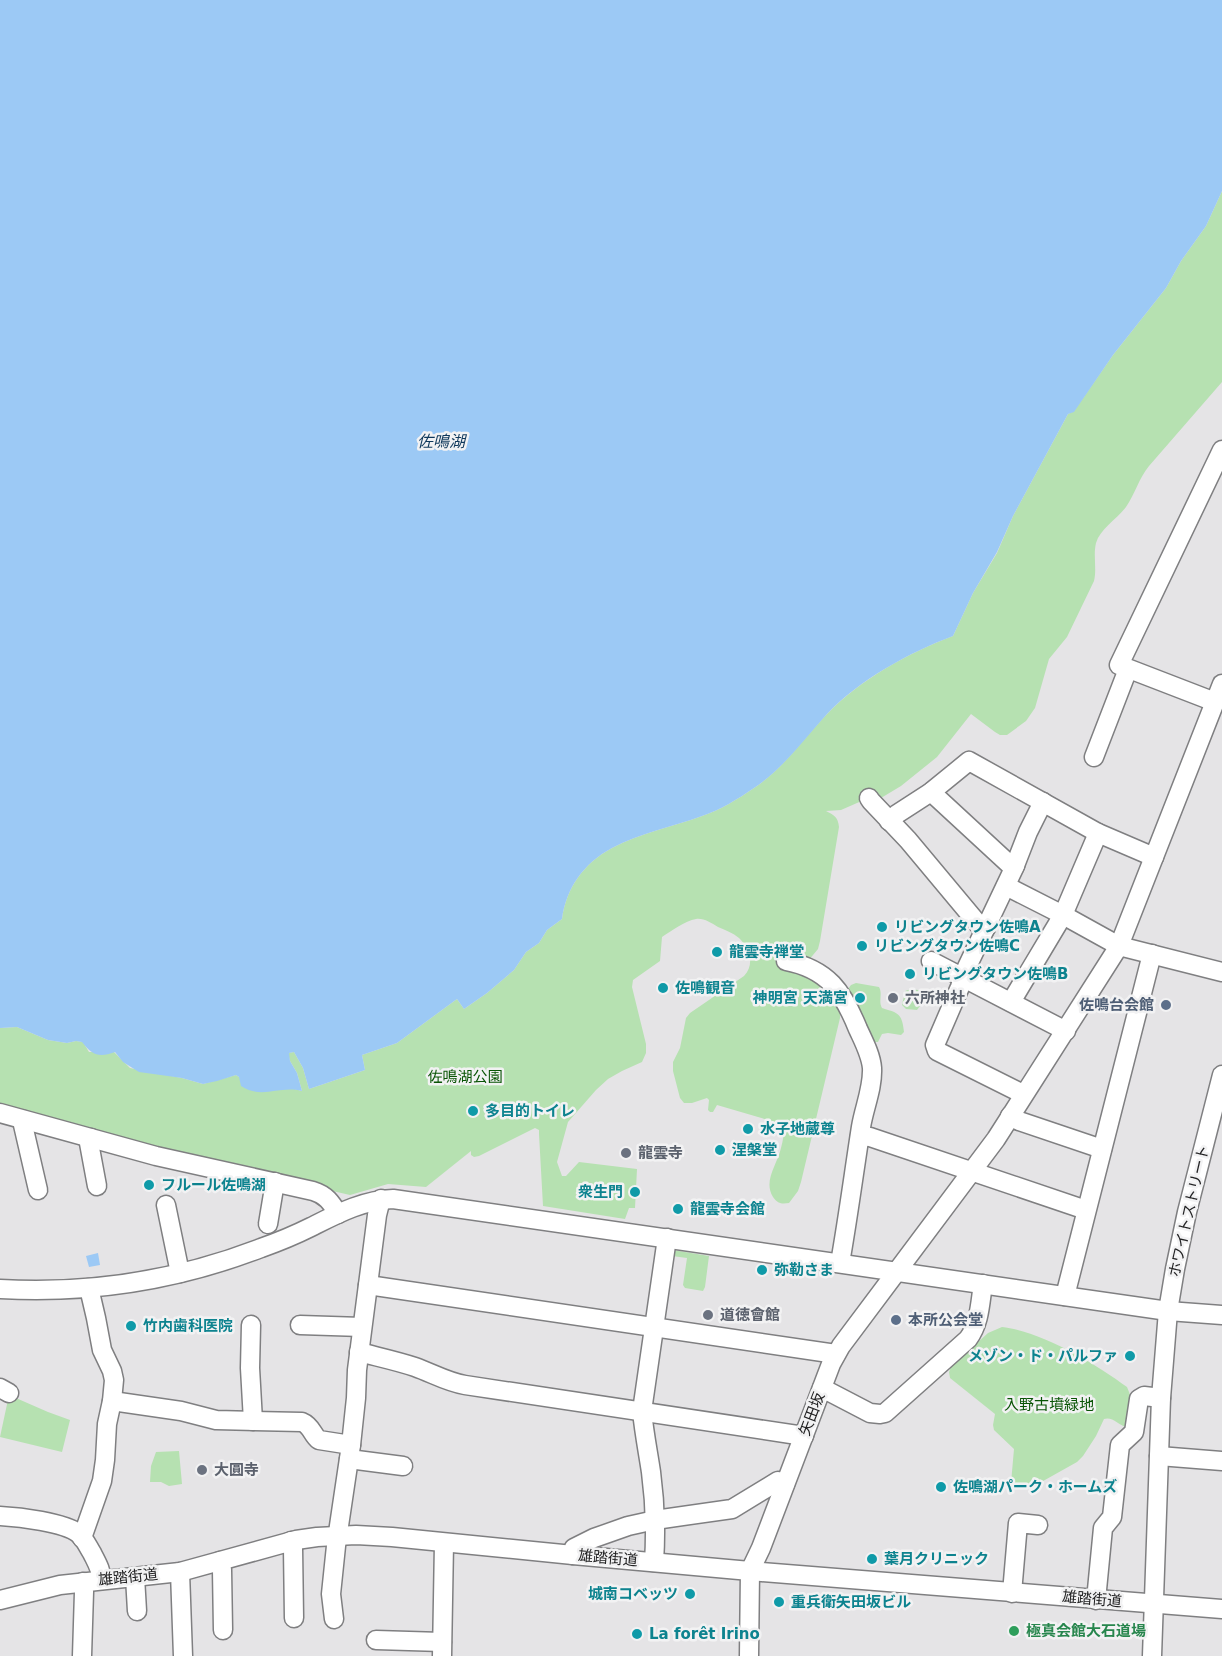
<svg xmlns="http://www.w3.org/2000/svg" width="1222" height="1656" font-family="'DejaVu Sans','Noto Sans JP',sans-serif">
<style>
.green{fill:#b6e1b1}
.water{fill:#9cc9f5}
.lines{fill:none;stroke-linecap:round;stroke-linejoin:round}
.minor-casing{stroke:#7f7f81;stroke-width:21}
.minor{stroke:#fff;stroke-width:18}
.culture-dot{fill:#0f9aa8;stroke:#f2f2f3;stroke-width:2}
.worship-dot{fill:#6b7280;stroke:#f2f2f3;stroke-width:2}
.service-dot{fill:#5c6f8a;stroke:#f2f2f3;stroke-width:2}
.leisure-dot{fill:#2e9e5b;stroke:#f2f2f3;stroke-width:2}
.labels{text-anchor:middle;stroke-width:5;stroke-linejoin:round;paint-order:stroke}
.culture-label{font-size:15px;font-weight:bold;fill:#0d838f;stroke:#f2f2f3;text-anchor:start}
.worship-label{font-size:15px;font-weight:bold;fill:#5b616d;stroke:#f2f2f3;text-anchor:start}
.service-label{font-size:15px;font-weight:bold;fill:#4e5e75;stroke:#f2f2f3;text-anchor:end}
.park-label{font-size:15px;fill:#085404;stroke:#f2f2f3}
.street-label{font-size:15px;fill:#232324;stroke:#f2f2f3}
.leisure-label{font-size:15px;font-weight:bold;fill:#27864d;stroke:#f2f2f3;text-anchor:start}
.water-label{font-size:16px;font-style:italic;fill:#0f385b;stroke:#f2f2f3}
</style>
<rect width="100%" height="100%" fill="#e5e4e6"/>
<g class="green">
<path d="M1222 191V382L1149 466C1139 478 1135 494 1126 507 1117 519 1100 529 1096 543 1093 556 1097 569 1094 581L1067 637 1049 659 1035 708 1026 721 1007 735H1000L995 732 971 714 937 757 901 786 876 801 873 796 841 810 826 811C834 815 838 817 839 827L820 941 818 949 808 961 840 1009V1018L801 1182 798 1191 789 1203C782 1204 778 1204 773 1197 763 1181 777 1165 781 1148 783 1141 784 1133 785 1125L717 1105 713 1112H710L708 1110 709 1100 707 1098 692 1103H684L680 1098 673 1071V1062L680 1048 686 1018 690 1013 744 976C755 964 750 949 739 938 733 933 725 930 718 927 711 923 704 918 696 919 685 921 671 931 662 937L660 961 633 980 632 987 646 1044V1053L642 1062 622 1071 608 1079 596 1090 568 1122 557 1162 562 1176H566L579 1162 637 1169 635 1208H629L625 1219 543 1206 539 1134V1130L535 1128 479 1156 474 1157 471 1155V1151L426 1187 388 1184 350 1195 157 1151 0 1107V1028L17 1027 48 1040 67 1043 76 1041 83 1042 89 1052H114L130 1068 182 1078 203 1084 236 1075 239 1077 278 1089 291 1088 302 1091 297 1073 290 1061 288 1053 294 1052 303 1068 309 1089 365 1070 362 1055 397 1043 457 999 464 1009 487 993 514 970 526 952 539 943 547 930 562 919C566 888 584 863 612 848 640 833 672 827 702 816 720 810 738 799 754 788 783 769 803 739 827 714 861 679 908 653 953 636L973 593 997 553 1013 516 1068 414 1074 411 1113 355 1166 288 1181 261 1206 226Z"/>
<path d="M856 983 879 987C883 994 878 1001 882 1008 898 1013 902 1013 904 1032L901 1035 888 1033 882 1034 878 1042H872L849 995 848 989 851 985Z"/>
<path d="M911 989 918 990 923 994 920 1006 917 1010 906 1009 902 1005 905 991Z"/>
<path d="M673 1250 709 1256 705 1287 703 1291 685 1288 683 1285 687 1258 672 1256Z"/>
<path d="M1002 1327C1041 1331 1096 1364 1127 1387L1131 1397 1126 1427C1119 1425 1112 1416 1104 1419L1096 1436 1083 1456 1077 1462 1036 1485 1017 1486 1011 1483 1014 1449 994 1430 993 1425 995 1414 950 1378 949 1372 951 1367 988 1333Z"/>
<path d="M9 1395 48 1412 70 1420 62 1452 0 1437Z"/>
<path d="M179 1451 182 1484 169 1486 161 1482H150L151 1466 156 1452Z"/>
</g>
<g class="water">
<path d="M0 0H1222V191L1206 226 1181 261 1166 288 1113 355 1074 412 1068 414 1013 516 997 552 973 593 953 636C910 652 859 680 827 714 803 740 784 768 754 788 738 799 720 810 702 816 672 827 640 833 612 848 584 863 566 888 562 919L547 930 539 943 526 952 514 970 487 993 464 1009 457 999 397 1043 362 1055 365 1070 309 1089 303 1068 294 1052 289 1053 290 1061 297 1073 302 1091C278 1085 263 1100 241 1086L239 1077 236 1075 217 1081 203 1084 182 1078 139 1072 123 1062 115 1052C99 1058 92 1055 82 1042L76 1041 67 1043 48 1040 17 1027 0 1028Z"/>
<path d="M98 1253 100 1265 89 1267 86 1256Z"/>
</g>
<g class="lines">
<g class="minor-casing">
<g id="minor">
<path d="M1215 702 1119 665 1222 450"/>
<path d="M1094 757 1128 669"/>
<path d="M931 792 1009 864 1015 866"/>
<path d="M869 798 871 801 908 840 979 925 986 928"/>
<path d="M889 821 897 814 931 792 969 761 1098 833 1154 857"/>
<path d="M1006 886 1063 915 1119 946 1222 972"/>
<path d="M786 961C828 969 843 992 858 1029 864 1042 871 1055 872 1068 873 1088 864 1108 861 1127 854 1172 848 1218 840 1263"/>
<path d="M931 961 1066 1031"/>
<path d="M1011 1002 1063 915 1098 833"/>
<path d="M1023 1094 937 1051 935 1045 960 987 967 967 1014 868 1028 832 1043 802"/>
<path d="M0 1113 156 1156 313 1191C326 1195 331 1202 338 1214"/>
<path d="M1010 1116 1019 1121 1102 1149"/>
<path d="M24 1120 23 1125 38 1190"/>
<path d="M860 1136 870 1137 1086 1210"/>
<path d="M91 1138 89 1143 97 1186"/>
<path d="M166 1205 180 1273"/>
<path d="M268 1224 275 1182"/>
<path d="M368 1285 836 1354"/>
<path d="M0 1289C89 1294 178 1280 261 1248 278 1242 295 1235 311 1227 337 1214 363 1200 393 1199L1168 1311 1222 1315"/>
<path d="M1065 1296 1152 954"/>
<path d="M251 1325 250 1368 253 1421"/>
<path d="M300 1325 362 1327"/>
<path d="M359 1352C378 1357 397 1361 415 1367 432 1373 447 1382 465 1385L804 1436"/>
<path d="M0 1388 9 1393"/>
<path d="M822 1388 870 1413 880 1414 885 1413 968 1339C980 1323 980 1303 983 1284"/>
<path d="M112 1401 181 1411 216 1420 302 1422C312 1426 312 1435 319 1440L351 1445"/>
<path d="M1159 1456 1222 1461"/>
<path d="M349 1459 403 1466"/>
<path d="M0 1516C18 1517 65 1522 79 1534 85 1539 88 1547 92 1553 97 1563 101 1569 102 1580"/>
<path d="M82 1538 102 1481 105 1460 107 1424 112 1401 114 1380 112 1371 102 1350 96 1318 89 1288"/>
<path d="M291 1541 293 1548 294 1618"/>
<path d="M573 1555 574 1548 594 1538 628 1526 655 1520 732 1509 778 1481 785 1484"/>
<path d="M220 1561 222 1570 223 1630"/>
<path d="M654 1562C656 1533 655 1502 651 1472 648 1452 644 1432 642 1411L667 1238"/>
<path d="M180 1572 183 1656"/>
<path d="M135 1577 137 1611"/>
<path d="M1012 1593 1018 1523 1038 1525"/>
<path d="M0 1600 60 1585 180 1572 296 1540 317 1537 356 1535 392 1537 573 1555 750 1571 1222 1609"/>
<path d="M1096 1600 1103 1528 1112 1517 1120 1445 1134 1432 1139 1399 1144 1396 1161 1398"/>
<path d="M334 1619 331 1594 336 1546 351 1445 356 1398 357 1370 377 1215 381 1199"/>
<path d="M376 1640 442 1642"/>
<path d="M82 1656 84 1592 83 1582"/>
<path d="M442 1656 444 1543"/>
<path d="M749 1656 750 1571 761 1548 831 1364 841 1346 996 1139 1119 946 1222 684"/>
<path d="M1152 1656 1161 1398 1168 1311 1175 1269 1187 1212 1222 1075"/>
</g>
</g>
<use href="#minor" class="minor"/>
</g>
<g class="culture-dot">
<circle cx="882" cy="927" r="6"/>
<circle cx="862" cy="946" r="6"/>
<circle cx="717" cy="952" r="6"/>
<circle cx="910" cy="974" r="6"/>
<circle cx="663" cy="988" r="6"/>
<circle cx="860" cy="998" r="6"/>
<circle cx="473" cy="1111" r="6"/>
<circle cx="748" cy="1129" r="6"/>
<circle cx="720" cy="1150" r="6"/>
<circle cx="149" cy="1185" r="6"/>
<circle cx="635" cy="1192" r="6"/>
<circle cx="678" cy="1209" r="6"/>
<circle cx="762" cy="1270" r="6"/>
<circle cx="131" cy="1326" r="6"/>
<circle cx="1130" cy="1356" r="6"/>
<circle cx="941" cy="1487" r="6"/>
<circle cx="872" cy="1559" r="6"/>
<circle cx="690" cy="1594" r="6"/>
<circle cx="779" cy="1602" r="6"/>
<circle cx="637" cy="1634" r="6"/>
</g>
<g class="worship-dot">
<circle cx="893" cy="998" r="6"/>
<circle cx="626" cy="1153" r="6"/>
<circle cx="708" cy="1315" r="6"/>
<circle cx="202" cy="1470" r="6"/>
</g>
<g class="service-dot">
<circle cx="1166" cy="1005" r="6"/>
<circle cx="896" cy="1320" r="6"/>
</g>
<circle class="leisure-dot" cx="1014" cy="1631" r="6"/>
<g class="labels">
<g class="culture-label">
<text x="894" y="932">リビングタウン佐鳴A</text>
<text x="874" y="951">リビングタウン佐鳴C</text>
<text x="729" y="957">龍雲寺禅堂</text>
<text x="922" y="979">リビングタウン佐鳴B</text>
<text x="675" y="993">佐鳴観音</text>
<text x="848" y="1003" text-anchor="end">神明宮 天満宮</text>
<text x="485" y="1116">多目的トイレ</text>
<text x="760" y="1134">水子地蔵尊</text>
<text x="732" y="1155">涅槃堂</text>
<text x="161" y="1190">フルール佐鳴湖</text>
<text x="623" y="1197" text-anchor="end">衆生門</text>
<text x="690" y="1214">龍雲寺会館</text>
<text x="774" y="1275">弥勒さま</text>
<text x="143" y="1331">竹内歯科医院</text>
<text x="1118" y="1361" text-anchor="end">メゾン・ド・パルファ</text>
<text x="953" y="1492">佐鳴湖パーク・ホームズ</text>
<text x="884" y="1564">葉月クリニック</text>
<text x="678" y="1599" text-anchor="end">城南コベッツ</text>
<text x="791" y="1607">重兵衛矢田坂ビル</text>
<text x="649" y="1639">La forêt Irino</text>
</g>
<g class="worship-label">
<text x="905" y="1003">六所神社</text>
<text x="638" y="1158">龍雲寺</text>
<text x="720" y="1320">道徳會館</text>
<text x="214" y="1475">大圓寺</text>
</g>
<g class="service-label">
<text x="1154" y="1010">佐鳴台会館</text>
<text x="908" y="1325" text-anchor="start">本所公会堂</text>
</g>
<g class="park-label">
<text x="465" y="1082">佐鳴湖公園</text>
<text x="1049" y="1410">入野古墳緑地</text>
</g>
<g class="street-label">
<text transform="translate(1189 1211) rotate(-77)" y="5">ホワイトストリート</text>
<text transform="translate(812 1414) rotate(-69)" y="5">矢田坂</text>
<text transform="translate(608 1558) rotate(5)" y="5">雄踏街道</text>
<text transform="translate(128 1577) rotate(-6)" y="5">雄踏街道</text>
<text transform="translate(1092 1599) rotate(5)" y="5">雄踏街道</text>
</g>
<g class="leisure-label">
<text x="1026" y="1636">極真会館大石道場</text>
</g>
<g class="water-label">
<text x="441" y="447">佐鳴湖</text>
</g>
</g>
</svg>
